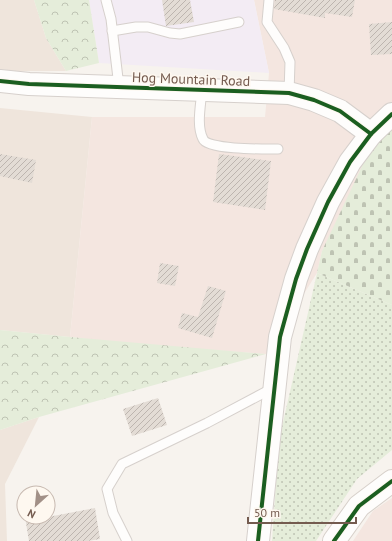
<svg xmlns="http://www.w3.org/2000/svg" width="392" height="541" font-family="'PT Sans',sans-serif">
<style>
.residential{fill:#efe5dc}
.commercial{fill:#f4e6e0}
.education{fill:#f3ecf4}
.grass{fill:url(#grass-dots)}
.forest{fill:url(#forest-crowns)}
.cemetery{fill:url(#cemetery-stones)}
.building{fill:url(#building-hatch)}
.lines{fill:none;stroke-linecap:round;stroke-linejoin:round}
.service-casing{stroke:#d6d0cc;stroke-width:11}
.tertiary-casing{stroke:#d6d0cc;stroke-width:24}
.secondary-casing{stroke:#d7d0ca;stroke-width:24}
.service{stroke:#fefdfc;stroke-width:9}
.tertiary{stroke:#fefdfc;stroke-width:22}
.secondary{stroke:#fefdfc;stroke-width:22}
.cycleway-casing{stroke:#fef8f0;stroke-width:6}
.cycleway{stroke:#1b5e20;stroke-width:4}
.labels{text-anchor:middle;stroke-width:3;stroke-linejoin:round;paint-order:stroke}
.street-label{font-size:14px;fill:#745b4f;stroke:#fef8f0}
</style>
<defs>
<pattern id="grass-dots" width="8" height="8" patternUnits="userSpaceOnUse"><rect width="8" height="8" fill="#e5edda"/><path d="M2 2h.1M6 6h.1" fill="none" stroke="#bec3b3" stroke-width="1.8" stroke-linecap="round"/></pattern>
<pattern id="forest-crowns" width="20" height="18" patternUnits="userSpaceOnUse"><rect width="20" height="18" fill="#e5edda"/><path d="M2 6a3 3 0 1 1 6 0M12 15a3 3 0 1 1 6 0" fill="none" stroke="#bec3b3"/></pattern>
<pattern id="cemetery-stones" width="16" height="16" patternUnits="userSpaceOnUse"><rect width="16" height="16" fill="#e5edda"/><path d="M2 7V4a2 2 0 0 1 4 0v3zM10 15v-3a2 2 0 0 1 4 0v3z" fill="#bec3b3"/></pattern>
<pattern id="building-hatch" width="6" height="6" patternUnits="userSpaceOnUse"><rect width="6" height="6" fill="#e3dcd5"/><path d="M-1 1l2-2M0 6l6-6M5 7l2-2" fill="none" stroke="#bdb5af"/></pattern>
</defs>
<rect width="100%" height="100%" fill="#f7f3ee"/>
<g class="residential">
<path d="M0 0H34L46 38 66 71H15L0 69Z"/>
<path d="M0 108 92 117 70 337 0 330Z"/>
<path d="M39 417 5 484 7 541H0V430Z"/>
</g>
<g class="commercial">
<path d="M254 0H392V129L322 251 317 273 266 354 128 344 70 337 92 117H265L269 73Z"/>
<path d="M392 498V541H353L373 511Z"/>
</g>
<path class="education" d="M89 0H254L269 73 99 63Z"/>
<path class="grass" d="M317 273 392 305V450L357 479 316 541H272L279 440Z"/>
<g class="forest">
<path d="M34 0H89L99 63 66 71 46 38Z"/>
<path d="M0 330 70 337 266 354 39 417 0 430Z"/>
</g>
<path class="cemetery" d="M392 129V305L317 273 322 251 365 160 378 142Z"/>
<g class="building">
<path d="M162 0H190L194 22 166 26Z"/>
<path d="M275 0H355L352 17 325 13V18L274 9Z"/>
<path d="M392 22V54L371 55 369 24Z"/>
<path d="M0 154 36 160 32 183 0 176Z"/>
<path d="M219 154 271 161 265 210 213 202Z"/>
<path d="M160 263 179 266 175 286 157 283Z"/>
<path d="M208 286 226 291 212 338 178 328 182 313 198 317Z"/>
<path d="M158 398 167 425 132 436 123 409Z"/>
<path d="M95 508 100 539 88 541H29L25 517H48Z"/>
</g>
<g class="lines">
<g class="service-casing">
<g id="service">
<path d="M106 0 111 19 119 87"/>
<path d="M269 0 267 22 284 48 290 62 289 93"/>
<path d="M112 31 136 27H148L170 33 180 34 239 22"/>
<path d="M202 89C201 105 196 125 203 139 207 150 265 149 278 149"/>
<path d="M127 541 113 513 107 489 122 464 207 423 273 388"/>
</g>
</g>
<g class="tertiary-casing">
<g id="tertiary">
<path d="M0 81 29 84 289 93 314 100 340 111 371 134"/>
<path d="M258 541 280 337 296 279 307 249 328 202 350 162 371 134 392 114"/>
</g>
</g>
<g class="secondary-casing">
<path id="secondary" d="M334 541 359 506 392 481"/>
</g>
<use href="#service" class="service"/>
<use href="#tertiary" class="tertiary"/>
<use href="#secondary" class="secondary"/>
<g class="cycleway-casing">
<g id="cycleway">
<path d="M0 81 29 84 289 93 314 100 340 111 371 134"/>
<path d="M258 541 280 337 296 279 307 249 328 202 350 162 371 134 392 114"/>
<path d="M334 541 359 506 392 481"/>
</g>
</g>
<use href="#cycleway" class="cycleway"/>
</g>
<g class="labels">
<g class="street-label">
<text transform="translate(191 79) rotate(2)" y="5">Hog Mountain Road</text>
</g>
</g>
<g transform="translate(36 505) rotate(207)"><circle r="19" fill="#fef8f0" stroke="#c7b9b0"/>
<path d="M0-3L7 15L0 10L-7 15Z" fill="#a29087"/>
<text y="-6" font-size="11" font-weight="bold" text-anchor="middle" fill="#745b4f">N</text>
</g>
<path d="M248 517v6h108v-6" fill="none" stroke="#745b4f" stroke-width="2"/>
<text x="254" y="517" font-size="12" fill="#745b4f" stroke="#fef8f0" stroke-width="3" paint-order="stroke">50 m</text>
</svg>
